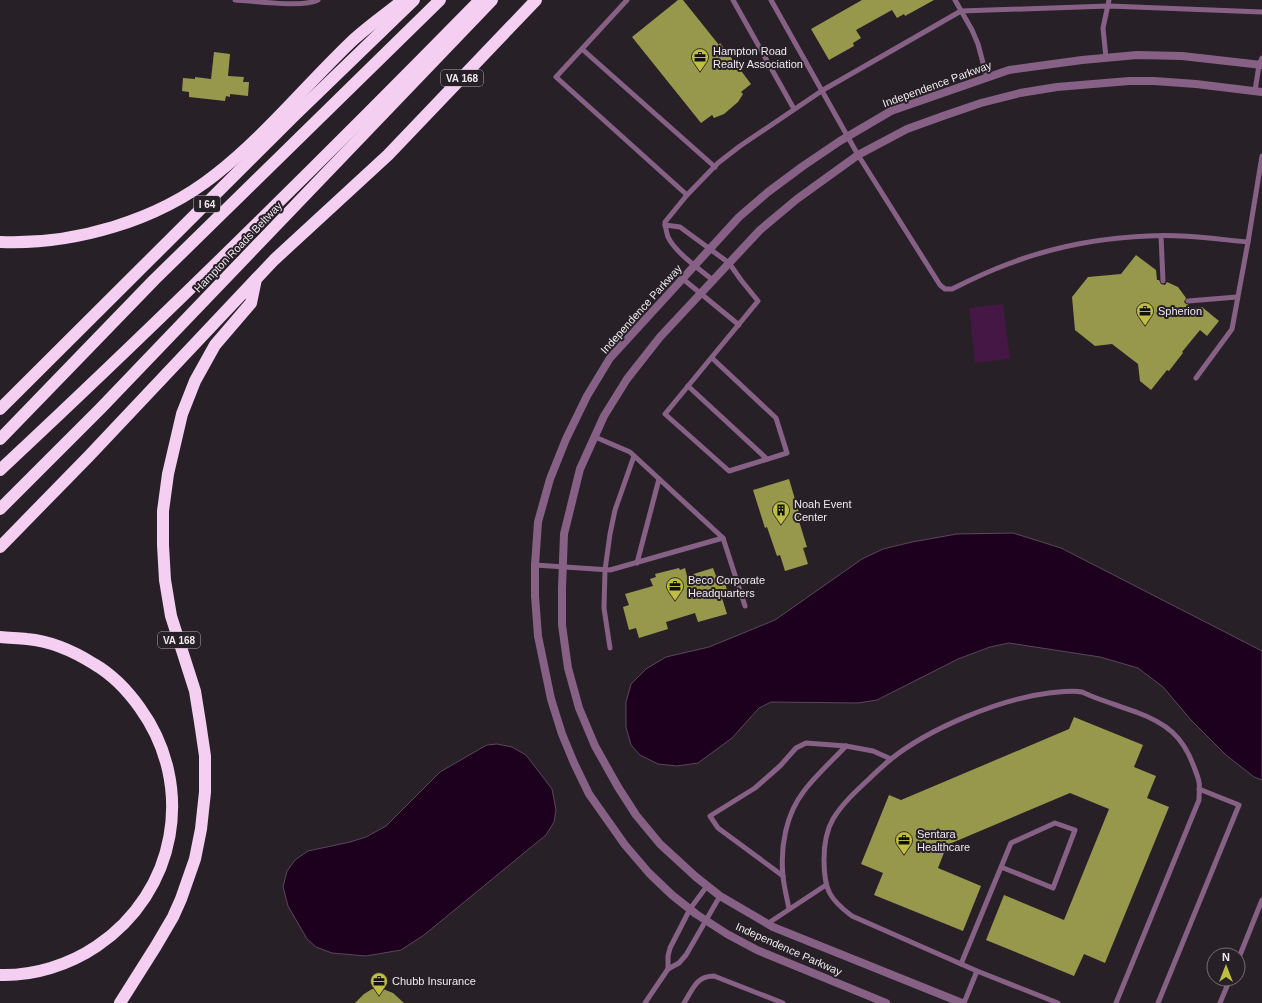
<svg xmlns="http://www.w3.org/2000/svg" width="1262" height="1003" font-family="Arial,sans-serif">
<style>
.garden{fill:#441744}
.water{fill:#1d001d;stroke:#5c465c}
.building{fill:#97984c}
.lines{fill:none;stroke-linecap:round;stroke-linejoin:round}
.service{stroke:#876185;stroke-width:5}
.minor{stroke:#876185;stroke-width:8}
.motorway{stroke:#f5cff2;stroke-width:12}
.labels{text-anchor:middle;stroke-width:4;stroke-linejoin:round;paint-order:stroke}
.shield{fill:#272027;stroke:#b3adb2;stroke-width:1}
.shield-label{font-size:10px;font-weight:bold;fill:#efeaee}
.poi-label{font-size:11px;fill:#efeaee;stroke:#272027;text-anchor:start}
.street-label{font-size:11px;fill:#efeaee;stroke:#272027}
</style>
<rect width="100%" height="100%" fill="#272027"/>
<path class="garden" d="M1003 304 1010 359 975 363 969 308Z"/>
<g class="water">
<path d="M1013 533 1061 548 1262 651V780L1254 777 1226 755 1191 720 1163 687 1138 668 1100 657 1009 643 990 647 958 659 877 700 858 703 771 702 759 708 732 738 698 763 677 766 658 764 640 755 631 745 626 727V702L631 684 646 669 666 657 709 647 775 620 862 559 883 549 912 542 957 534Z"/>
<path d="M497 744 512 747 526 755 552 789 556 810 554 822 546 835 424 935 401 950 366 956 332 953 316 947 307 939 288 906 283 887 287 871 295 860 308 851 350 842 366 837 386 826 440 772 478 750 487 745Z"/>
</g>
<g class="building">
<path d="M678 0H683L719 45 720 43 751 84 741 92 743 94 738 102 724 114 714 118 712 115 701 123 632 37Z"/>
<path d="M862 0H934L905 16 904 14 897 18 892 10 856 30 861 38 853 43 854 46 829 60 811 29Z"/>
<path d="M214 52 230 54 228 76 244 77 243 82H249L248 96 230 94V97L226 96 225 101 189 97V92L182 91 183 78 195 79V77L211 79Z"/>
<path d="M1136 255 1156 270 1157 280H1159L1161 284 1165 285 1167 282 1178 287 1186 298 1184 302 1186 304 1189 305 1190 308 1202 307 1219 321 1207 336 1200 330 1182 352 1183 353 1179 358 1169 371 1167 370 1151 390 1140 381 1138 364 1112 344 1095 346 1075 330 1072 297 1088 277 1121 274Z"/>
<path d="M789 479 800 516 798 518 807 547 803 548 808 564 785 571 780 555 777 556 767 527 765 528 753 490Z"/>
<path d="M679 568 680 570 685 568 687 576 713 568 716 576 722 574 729 596 722 598 727 614 698 622 695 613 666 622 668 629 639 638 636 628 629 630 623 607 629 605 625 594 653 586 650 579 656 577 655 574Z"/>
<path d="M1074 717 1143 745 1134 767 1156 776 1147 798 1169 807 1105 963 1084 954 1074 976 986 940 1004 895 1064 920 1109 809 1070 793 947 845 938 868 981 886 963 931 874 895 883 873 861 864 889 795 901 800 1069 729Z"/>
<path d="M372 989H383L393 993 404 1003H355L364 994Z"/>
</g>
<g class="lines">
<g class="service">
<path d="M235 0C255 1 303 8 318 0"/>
<path d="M627 0 556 77 687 195 718 163 740 146 823 90 961 11 1109 6 1262 12"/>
<path d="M733 0 794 109"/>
<path d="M771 0 858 155 940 285 945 289H952C970 280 989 271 1008 264 1052 247 1101 238 1148 236 1181 234 1215 239 1248 242L1262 156"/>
<path d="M955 0 972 30 978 44 987 78"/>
<path d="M582 49 715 167"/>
<path d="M1106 58 1103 28 1109 0"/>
<path d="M1255 91 1259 65 1262 58"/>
<path d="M665 225V222L687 195"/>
<path d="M1161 236 1163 281"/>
<path d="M683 279 739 325"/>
<path d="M1188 301 1237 297"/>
<path d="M712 358 776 418 787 453 729 471 665 414 758 301 741 280 729 263 680 227 665 225C666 229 667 234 668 237 675 252 700 270 713 280"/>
<path d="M1196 378 1232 329 1248 242"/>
<path d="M688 386 767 459"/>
<path d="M723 538 745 606"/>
<path d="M637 563 659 479"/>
<path d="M535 565 610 570 723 538 630 452 595 437"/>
<path d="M610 648 604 608 605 570 610 534 615 510 634 456"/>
<path d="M783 876 718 828 710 816 755 788 780 766 796 748 806 743 846 746 873 751 891 759"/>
<path d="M707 886 690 909 670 948 668 956V969L679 963 686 955 720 896"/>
<path d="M789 909C787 898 784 887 783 876 780 847 786 814 804 791 816 775 832 761 846 746"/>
<path d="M767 924 826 885"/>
<path d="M1238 960 1262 900"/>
<path d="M961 964 1011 843 1055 823 1075 830 1053 888 1001 867"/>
<path d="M645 1003 668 969"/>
<path d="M684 1003C693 989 696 976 714 976L783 1003"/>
<path d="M964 1003 977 971"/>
<path d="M1058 1003 977 971 852 916C829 899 824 889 824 860 824 847 826 831 833 819 842 804 856 791 869 779 876 772 884 765 891 759 930 728 1000 699 1049 693 1059 692 1072 690 1082 692 1087 694 1093 697 1099 699 1111 703 1123 708 1136 712 1166 723 1183 736 1194 767 1196 772 1198 777 1199 782 1200 787 1199 794 1199 800L1116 1003"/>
<path d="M1158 1003 1239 805 1199 789"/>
<path d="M1220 1003 1230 979"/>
</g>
<g class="minor">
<path d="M886 1003 757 950 727 934 696 914 672 895 649 873 625 845 589 794 574 763 562 734 551 699 538 636 535 596V565L538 522 550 479 566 439 587 396 610 358 739 217 768 192 803 166 840 141 891 111 1009 70 1082 60 1137 55 1182 56 1262 65"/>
<path d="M962 1003 773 927 720 896 696 877 660 844 636 815 618 787 595 746 579 708 568 668 562 625V588L564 534 580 469 604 416 627 379 660 337 760 230 797 199 858 155 907 129 943 116 981 103 1020 93 1057 87 1129 81H1154L1196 84 1262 92"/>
</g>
<g class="motorway">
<path d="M0 242C74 245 157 221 215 175 265 136 305 86 351 42 367 27 386 14 403 0"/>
<path d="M0 409 295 115 414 0"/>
<path d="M0 439 154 280 440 0"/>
<path d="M0 470C164 317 323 160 480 0"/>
<path d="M0 509 101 408 492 0"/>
<path d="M0 547 89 456 274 260 388 155 536 0"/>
<path d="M0 637C9 638 18 638 27 639 50 641 75 652 94 664 113 675 128 691 140 708 196 786 177 892 97 946 69 965 34 976 0 975"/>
<path d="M120 1003 156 946 173 917 181 899 195 859 201 829 205 792V756L200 722 195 691 171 616 165 580 163 545V511L168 474 182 414 195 381 215 345 251 303 256 279"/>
</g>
</g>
<defs>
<g id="office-pin" transform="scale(0.9)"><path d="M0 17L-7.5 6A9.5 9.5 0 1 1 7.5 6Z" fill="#bebe42" stroke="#272027"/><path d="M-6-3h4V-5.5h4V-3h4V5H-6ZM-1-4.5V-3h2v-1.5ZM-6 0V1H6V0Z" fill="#111"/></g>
<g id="building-pin" transform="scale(0.9)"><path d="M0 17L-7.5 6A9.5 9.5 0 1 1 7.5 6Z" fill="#bebe42" stroke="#272027"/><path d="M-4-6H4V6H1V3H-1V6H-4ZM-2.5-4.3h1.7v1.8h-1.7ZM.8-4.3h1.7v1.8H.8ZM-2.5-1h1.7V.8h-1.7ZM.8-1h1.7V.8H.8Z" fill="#111"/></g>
</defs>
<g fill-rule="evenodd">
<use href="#office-pin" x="700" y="57"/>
<use href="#office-pin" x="1145" y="311"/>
<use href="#building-pin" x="781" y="510"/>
<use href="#office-pin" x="675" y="586"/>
<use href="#office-pin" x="904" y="840"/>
<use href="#office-pin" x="379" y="981"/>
</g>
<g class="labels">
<g class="shield">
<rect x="441" y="70" width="42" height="16" rx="3"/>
<rect x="194" y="196" width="26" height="16" rx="3"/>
<rect x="158" y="632" width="42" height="16" rx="3"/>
</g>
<g class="shield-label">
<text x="462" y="82">VA 168</text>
<text x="207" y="208">I 64</text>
<text x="179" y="644">VA 168</text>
</g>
<g class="poi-label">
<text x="713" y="55">Hampton Road<tspan x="713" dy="13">Realty Association</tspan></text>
<text x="1158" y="315">Spherion</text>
<text x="794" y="508">Noah Event<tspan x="794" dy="13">Center</tspan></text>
<text x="688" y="584">Beco Corporate<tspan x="688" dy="13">Headquarters</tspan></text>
<text x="917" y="838">Sentara<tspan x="917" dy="13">Healthcare</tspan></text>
<text x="392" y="985">Chubb Insurance</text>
</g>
<g class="street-label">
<text transform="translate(937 84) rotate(-20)" y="4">Independence Parkway</text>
<text transform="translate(238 247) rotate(-46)" y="4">Hampton Roads Beltway</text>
<text transform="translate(641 309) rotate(-48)" y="4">Independence Parkway</text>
<text transform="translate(789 949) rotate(24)" y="4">Independence Parkway</text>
</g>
</g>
<g transform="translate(1226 967)"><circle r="19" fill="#272027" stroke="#777177"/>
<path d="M0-3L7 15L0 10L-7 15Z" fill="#bebe42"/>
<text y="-6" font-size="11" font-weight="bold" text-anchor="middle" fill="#efeaee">N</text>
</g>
</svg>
